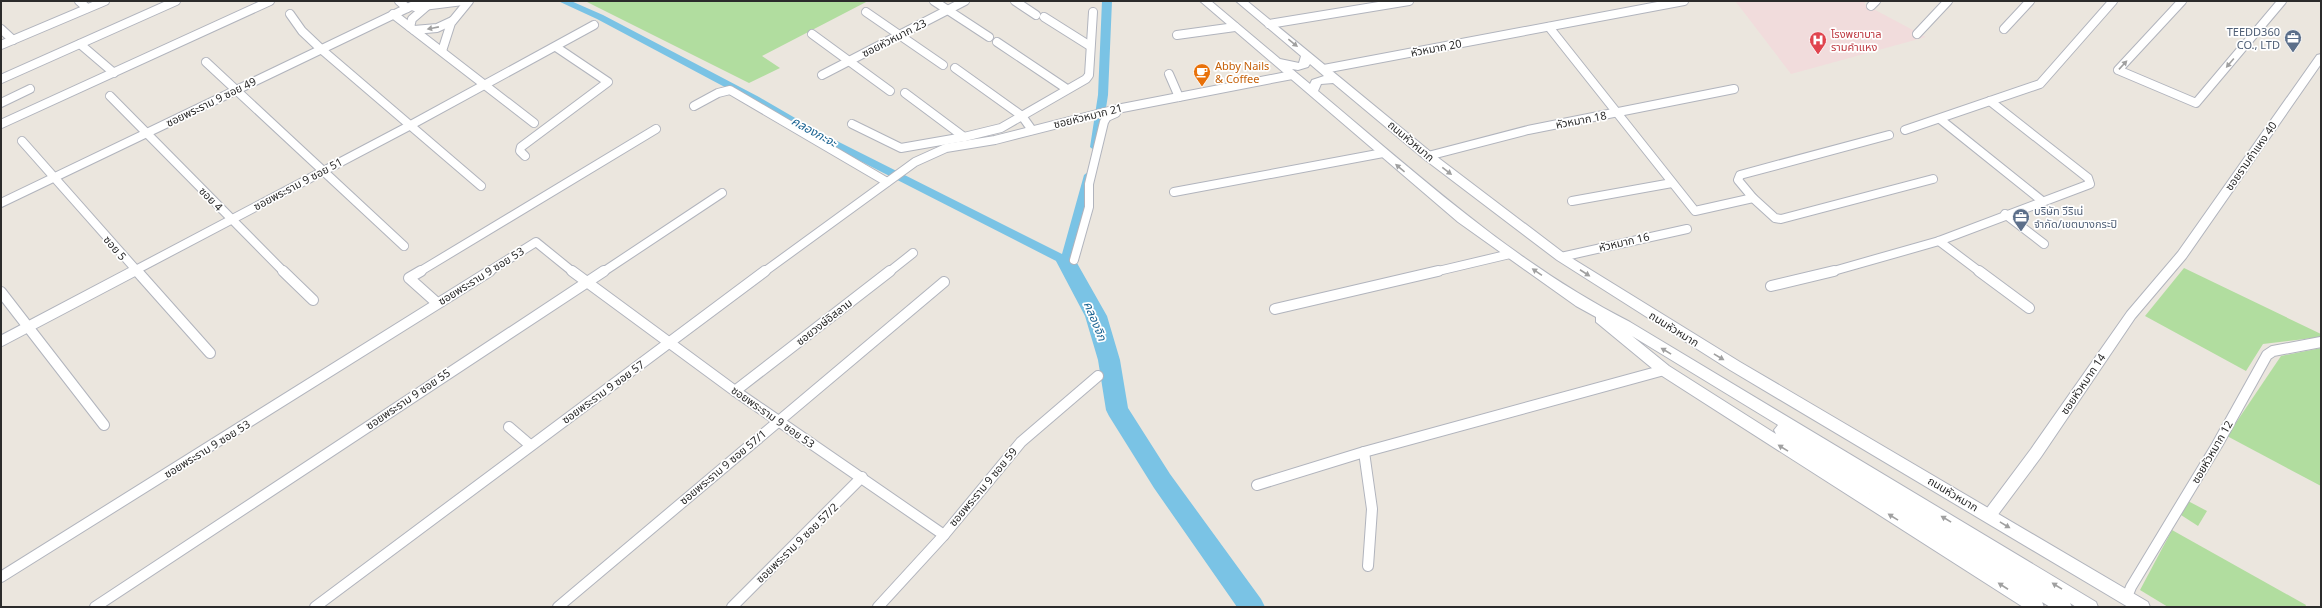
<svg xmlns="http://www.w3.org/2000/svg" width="2322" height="608" font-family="'Noto Sans','Noto Sans Thai',sans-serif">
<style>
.medical{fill:#f1dcdc}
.green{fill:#b1dd9f}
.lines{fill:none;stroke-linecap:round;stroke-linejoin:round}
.canal{fill:#7ac3e5;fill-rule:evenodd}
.river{fill:#7ac3e5;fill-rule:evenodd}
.minor-far1-casing{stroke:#b1b4bd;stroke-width:10}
.minor-casing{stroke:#b1b4bd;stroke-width:12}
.tertiary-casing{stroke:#b1b4bd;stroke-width:2}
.secondary-casing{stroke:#b1b4bd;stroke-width:2}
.minor-far1{stroke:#fff;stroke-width:8}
.minor{stroke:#fff;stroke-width:10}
.tertiary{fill:#fff;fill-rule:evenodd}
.secondary{fill:#fff;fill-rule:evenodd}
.oneway{fill:#a0a0a0}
.labels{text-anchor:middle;stroke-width:3.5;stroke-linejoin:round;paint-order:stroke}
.service-label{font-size:11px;fill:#4e5e75;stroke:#fff;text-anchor:end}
.health-label{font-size:11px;fill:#be3a42;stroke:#fff;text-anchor:start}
.street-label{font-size:11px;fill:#2b2b2b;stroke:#fff}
.food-label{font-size:11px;fill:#c56008;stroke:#fff;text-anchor:start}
.water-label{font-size:12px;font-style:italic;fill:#196291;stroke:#fff}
</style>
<rect width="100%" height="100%" fill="#ebe6de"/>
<path class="medical" d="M1740 1H1866L1864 4 1926 37 1791 74 1736 2Z"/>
<g class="green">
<path d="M585 1H868L762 56 780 68 749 83Z"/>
<path d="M2184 268 2321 334V337L2263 344 2246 371 2145 316Z"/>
<path d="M2321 348V486L2227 436 2281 356Z"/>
<path d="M2188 501 2207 511 2198 526 2181 515Z"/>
<path d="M2172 530 2306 605 2305 607H2168L2140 590Z"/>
</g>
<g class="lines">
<g class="canal">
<path d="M558 1H571L603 15 759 97 821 133 1062 254 1084 175 1089 171 1093 172 1094 175 1072 261 1070 264H1062L813 137 751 101 597 19Z"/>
<path d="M1102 1H1112L1108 95 1100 147 1095 151 1090 147 1098 95Z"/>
</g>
<path class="river" d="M1066 254 1073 256 1107 316 1120 360 1128 408 1170 474 1261 599 1265 607H1237L1154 488 1109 416 1106 410 1098 360 1085 316 1056 261 1059 256Z"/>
<g class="minor-far1-casing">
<g id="minor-far1">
<path d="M79 1 87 8"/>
<path d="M399 1 407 8"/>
<path d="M934 1 989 37"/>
<path d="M1015 1 1036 15"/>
<path d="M2182 1 2118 70 2196 103 2282 1"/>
<path d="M1871 6 1876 1"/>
<path d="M415 7 463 1"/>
<path d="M866 12 943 65"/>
<path d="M290 14 302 31 321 49 481 186"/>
<path d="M393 14 534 123"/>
<path d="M1044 17 1090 46"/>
<path d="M1269 24 1409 1"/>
<path d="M410 27 412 19 427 6"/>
<path d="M1549 27 1695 211 1753 198 1738 180 1740 175 1889 135"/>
<path d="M1 29 13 40"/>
<path d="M2004 29 2030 1"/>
<path d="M414 30 437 28 452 21"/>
<path d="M812 34 890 91"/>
<path d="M1917 34 1948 1"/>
<path d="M1177 35 1235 27"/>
<path d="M997 42 1067 89"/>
<path d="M80 44 114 73"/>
<path d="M1 45 105 1"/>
<path d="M442 51 451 23 469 1"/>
<path d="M206 62 404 246"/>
<path d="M955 68 1022 116 1032 130"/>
<path d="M1324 69 1684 1"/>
<path d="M1169 74 1179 97"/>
<path d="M822 75 965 1"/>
<path d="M1 79 176 1"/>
<path d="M905 93 964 137"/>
<path d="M110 96 284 272"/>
<path d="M1 103 30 89"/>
<path d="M694 106 718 93 730 90 887 182"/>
<path d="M1940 119 2041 200"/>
<path d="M1 124 270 1"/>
<path d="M852 124 901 148 964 137 1001 128 1086 79 1089 75 1093 12"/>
<path d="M1905 130 2040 84 2113 1"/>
<path d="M22 141 138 272"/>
<path d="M525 156 520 151 521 147 608 82 556 47"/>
<path d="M1428 156 1528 130 1734 89"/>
<path d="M1174 192 1383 153"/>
<path d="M1753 198 1775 218 1781 219 1933 179"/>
<path d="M1572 201 1672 183"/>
<path d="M1 203 422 1"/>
<path d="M2005 214 2044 244"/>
<path d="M1939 241 1980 272"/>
<path d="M1561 257 1687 229"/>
<path d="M1074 260 1089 207V184L1104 122 1107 117 1116 113"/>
<path d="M132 272 409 126 594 25"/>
<path d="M419 272 656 129"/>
<path d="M488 272 536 242 573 272"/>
<path d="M603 272 722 193"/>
<path d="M764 272 915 162 946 148 995 140 1117 109 1292 75"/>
<path d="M889 272 913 253"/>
<path d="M1434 272 1510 254"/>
<path d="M1830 272 1939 241 2090 184 2088 178 1990 101"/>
</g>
</g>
<g class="minor-casing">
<g id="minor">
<path d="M137 271 210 353"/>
<path d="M283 271 313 300"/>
<path d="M421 271 409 278 437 303"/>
<path d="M572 271 735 391 944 535"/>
<path d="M1979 271 2029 308"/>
<path d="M1771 286 1834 271"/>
<path d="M1 292 104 425"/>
<path d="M1275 309 1438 271"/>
<path d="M1 341 134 271"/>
<path d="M735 391 890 271"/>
<path d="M509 427 530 445"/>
<path d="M1364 452 1372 509 1368 566"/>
<path d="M1257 485 1364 452 1664 370"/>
<path d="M1 577 490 271"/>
<path d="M2127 597 2131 587 2217 445 2267 355 2273 351 2321 342"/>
<path d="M95 607 604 271"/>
<path d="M315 607 765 271"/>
<path d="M558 607 944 282"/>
<path d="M732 607 862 477"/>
<path d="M878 607 944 535 1021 442 1098 376"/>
</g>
</g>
<g class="tertiary-casing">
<path id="tertiary" d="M2321 54V64L2186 258 2135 318 2041 457 1994 520 1989 522 1984 520 1982 516 1984 512 2031 449 2127 312 2178 252 2317 55Z"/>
</g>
<g class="secondary-casing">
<path id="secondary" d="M1200 1H1211L1280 59 1299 63 1301 56 1236 1H1247L1432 153 1565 254 1740 362 2148 602 2150 607H2128L1730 370 1557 260 1424 159 1333 83 1321 84 1318 91C1417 174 1514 263 1630 322L2096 602 2098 607H2076L2070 603 2072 607H2050L1777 435 2042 602 2044 607H2023L1659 374 1596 322V317L1576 306 1458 222ZM1310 64 1324 76 1312 80 1310 84 1292 69 1298 70 1308 67ZM1632 336 1778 425 1774 430 1776 434 1669 366Z"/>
</g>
<use href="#minor-far1" class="minor-far1"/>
<use href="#minor" class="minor"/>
<use href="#tertiary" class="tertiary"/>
<use href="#secondary" class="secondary"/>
</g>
<defs><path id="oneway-solid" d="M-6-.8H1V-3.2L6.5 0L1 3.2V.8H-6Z"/></defs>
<g class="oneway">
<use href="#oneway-solid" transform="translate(433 28) rotate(169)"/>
<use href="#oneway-solid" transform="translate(1293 43) rotate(39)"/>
<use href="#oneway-solid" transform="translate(2230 63) rotate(130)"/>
<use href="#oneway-solid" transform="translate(2123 65) rotate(-47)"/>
<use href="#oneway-solid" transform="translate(1400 168) rotate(-140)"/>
<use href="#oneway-solid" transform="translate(1447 171) rotate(38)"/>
<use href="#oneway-solid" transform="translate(1537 272) rotate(-146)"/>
<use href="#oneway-solid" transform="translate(1585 273) rotate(33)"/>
<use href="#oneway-solid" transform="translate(1666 351) rotate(-149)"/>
<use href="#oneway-solid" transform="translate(1719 357) rotate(31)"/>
<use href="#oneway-solid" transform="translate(1783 448) rotate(-148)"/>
<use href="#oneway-solid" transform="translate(1893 517) rotate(-148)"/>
<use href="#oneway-solid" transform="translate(1946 519) rotate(-149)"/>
<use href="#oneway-solid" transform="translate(2005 525) rotate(31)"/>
<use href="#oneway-solid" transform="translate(2003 586) rotate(-147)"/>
<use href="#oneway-solid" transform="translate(2057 586) rotate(-148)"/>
</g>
<defs>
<g id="office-pin" transform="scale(0.9)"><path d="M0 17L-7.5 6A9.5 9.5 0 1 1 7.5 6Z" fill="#5c6f8a" stroke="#fff"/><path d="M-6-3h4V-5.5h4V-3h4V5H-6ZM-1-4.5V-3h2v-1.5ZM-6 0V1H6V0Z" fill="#fff"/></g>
<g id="hospital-pin" transform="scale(0.9)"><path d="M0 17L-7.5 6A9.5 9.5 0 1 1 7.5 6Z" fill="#e0444e" stroke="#fff"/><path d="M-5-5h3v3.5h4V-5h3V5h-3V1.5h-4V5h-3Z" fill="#fff"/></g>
<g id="cafe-pin" transform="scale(0.9)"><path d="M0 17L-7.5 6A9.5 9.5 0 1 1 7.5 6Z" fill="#e8710a" stroke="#fff"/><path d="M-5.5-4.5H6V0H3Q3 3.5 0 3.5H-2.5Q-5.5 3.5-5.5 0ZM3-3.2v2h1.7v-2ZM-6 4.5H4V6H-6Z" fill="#fff"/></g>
</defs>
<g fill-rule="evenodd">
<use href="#office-pin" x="2293" y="38"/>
<use href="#hospital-pin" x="1818" y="40"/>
<use href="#cafe-pin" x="1202" y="72"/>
<use href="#office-pin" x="2021" y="217"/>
</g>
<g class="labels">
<g class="service-label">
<text x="2280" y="36">TEEDD360<tspan x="2280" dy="13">CO., LTD</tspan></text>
<text x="2034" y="215" text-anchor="start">บริษัท วีริเน่<tspan x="2034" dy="13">จำกัด/เขตบางกระปิ</tspan></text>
</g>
<g class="health-label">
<text x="1831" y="38">โรงพยาบาล<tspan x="1831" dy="13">รามคำแหง</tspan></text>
</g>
<g class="street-label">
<text transform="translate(894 38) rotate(-27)" y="4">ซอยหัวหมาก 23</text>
<text transform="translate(1436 48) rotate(-11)" y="4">หัวหมาก 20</text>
<text transform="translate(211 102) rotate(-26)" y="4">ซอยพระราม 9 ซอย 49</text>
<text transform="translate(1088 116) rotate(-14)" y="4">ซอยหัวหมาก 21</text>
<text transform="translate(1581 120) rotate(-11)" y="4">หัวหมาก 18</text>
<text transform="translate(1411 141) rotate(40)" y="4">ถนนหัวหมาก</text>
<text transform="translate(2251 156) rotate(-55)" y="4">ซอยรามคำแหง 40</text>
<text transform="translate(298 184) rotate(-28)" y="4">ซอยพระราม 9 ซอย 51</text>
<text transform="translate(211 199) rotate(46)" y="4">ซอย 4</text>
<text transform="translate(1624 242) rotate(-13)" y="4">หัวหมาก 16</text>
<text transform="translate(115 248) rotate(49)" y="4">ซอย 5</text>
<text transform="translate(481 276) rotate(-32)" y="4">ซอยพระราม 9 ซอย 53</text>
<text transform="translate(824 322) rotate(-38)" y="4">ซอยวงษ์อิสลาม</text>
<text transform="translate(1674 329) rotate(32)" y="4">ถนนหัวหมาก</text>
<text transform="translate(2083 384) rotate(-56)" y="4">ซอยหัวหมาก 14</text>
<text transform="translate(603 392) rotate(-36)" y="4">ซอยพระราม 9 ซอย 57</text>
<text transform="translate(408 399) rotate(-34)" y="4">ซอยพระราม 9 ซอย 55</text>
<text transform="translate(773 417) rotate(35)" y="4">ซอยพระราม 9 ซอย 53</text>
<text transform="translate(207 449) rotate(-32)" y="4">ซอยพระราม 9 ซอย 53</text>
<text transform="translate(2212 452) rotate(-60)" y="4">ซอยหัวหมาก 12</text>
<text transform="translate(723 467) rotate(-40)" y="4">ซอยพระราม 9 ซอย 57/1</text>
<text transform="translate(983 487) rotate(-50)" y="4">ซอยพระราม 9 ซอย 59</text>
<text transform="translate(1953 494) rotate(31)" y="4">ถนนหัวหมาก</text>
<text transform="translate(797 543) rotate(-44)" y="4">ซอยพระราม 9 ซอย 57/2</text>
</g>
<g class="food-label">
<text x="1215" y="70">Abby Nails<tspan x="1215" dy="13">&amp; Coffee</tspan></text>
</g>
<g class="water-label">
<text transform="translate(814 132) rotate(29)" y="4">คลองกะจะ</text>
<text transform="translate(1095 321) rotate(68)" y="4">คลองจิก</text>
</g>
</g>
<rect width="2322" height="608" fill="none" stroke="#2b2b2b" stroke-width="4"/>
</svg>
